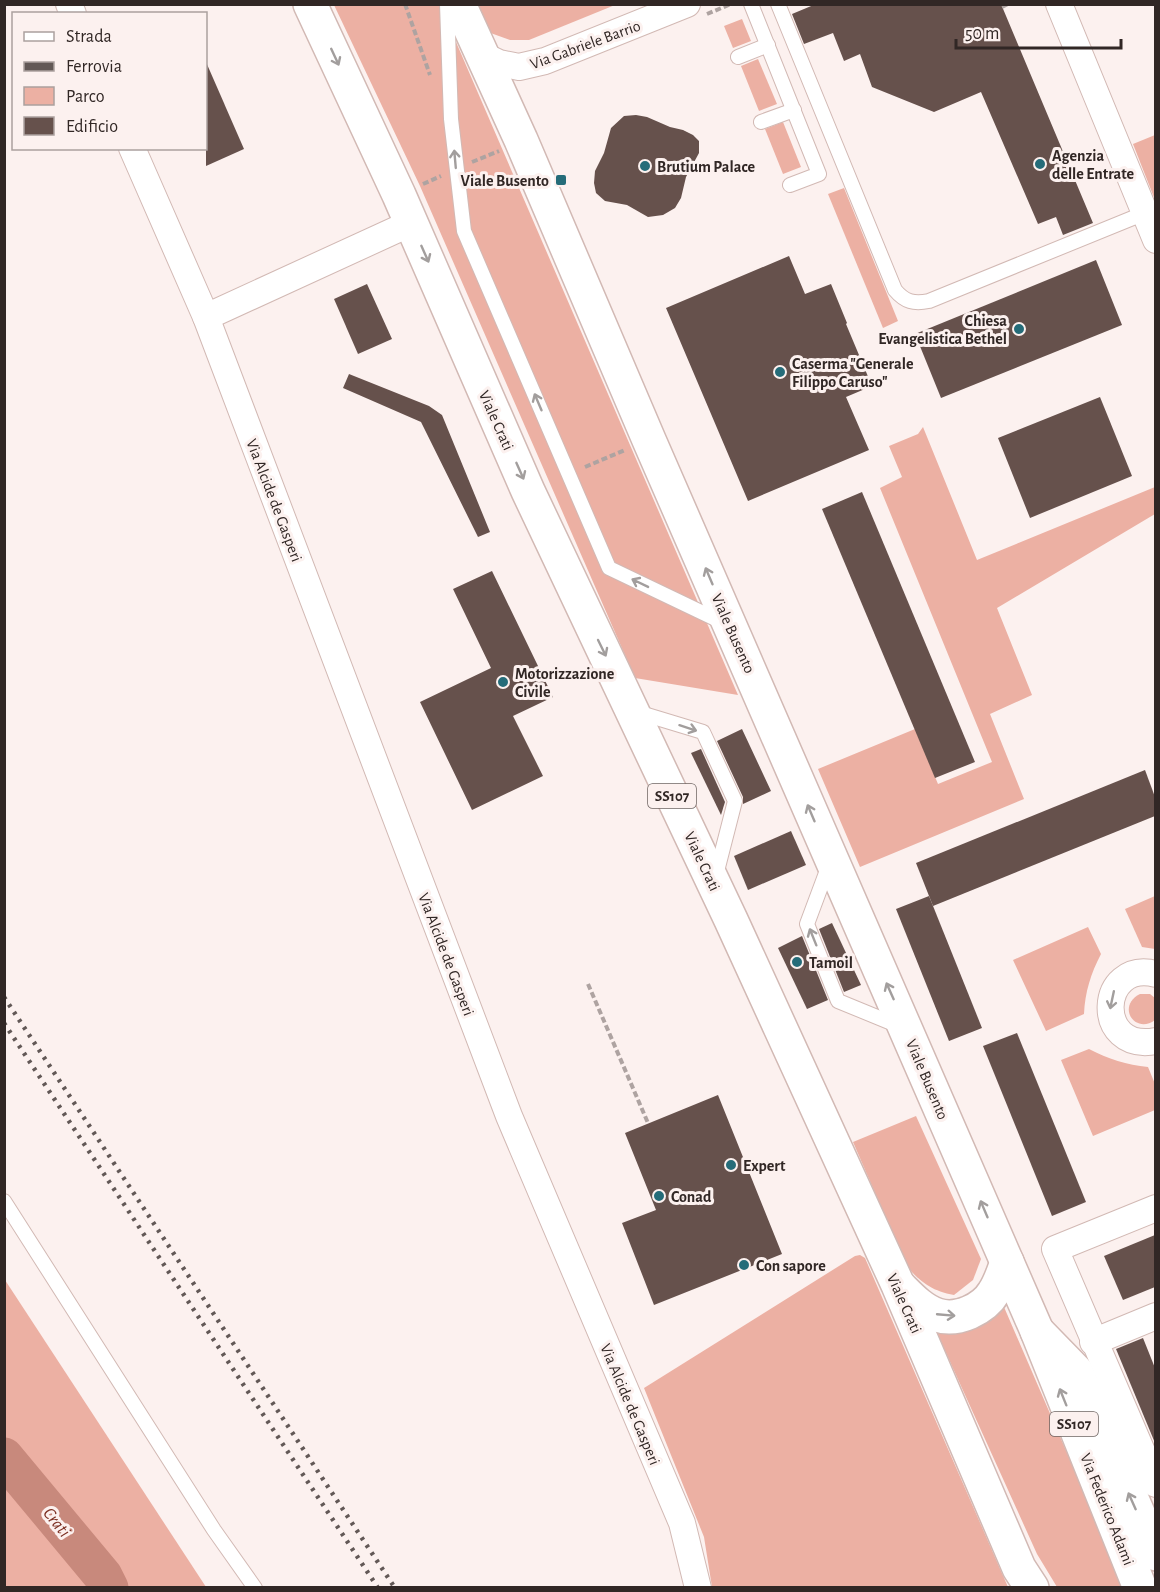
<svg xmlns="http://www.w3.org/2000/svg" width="1160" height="1592" font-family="'Alegreya Sans',sans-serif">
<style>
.green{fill:#ecb0a3}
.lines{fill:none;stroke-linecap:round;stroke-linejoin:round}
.river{stroke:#c8897c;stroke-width:39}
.building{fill:#66514c}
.lane-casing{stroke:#d2b9b4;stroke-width:16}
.street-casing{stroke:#d2b9b4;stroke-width:28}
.secondary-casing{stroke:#d2b9b4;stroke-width:36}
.primary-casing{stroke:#d2b9b4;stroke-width:36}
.path{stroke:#aea3a1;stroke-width:4;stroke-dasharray:6 3;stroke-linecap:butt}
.lane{stroke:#fff;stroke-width:14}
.street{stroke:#fff;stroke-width:26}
.secondary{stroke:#fff;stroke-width:33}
.primary{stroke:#fff;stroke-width:33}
.rail{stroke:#625856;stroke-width:4.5;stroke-dasharray:3 6;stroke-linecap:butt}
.oneway{stroke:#a29e9d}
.poi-dot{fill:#256c79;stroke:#fcf1ef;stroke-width:2}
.labels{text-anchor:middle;stroke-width:6;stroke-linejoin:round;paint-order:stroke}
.shield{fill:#fcf1ef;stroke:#6e6462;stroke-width:1.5}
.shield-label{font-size:15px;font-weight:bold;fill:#312725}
.street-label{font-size:16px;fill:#312725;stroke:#fcf1ef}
.poi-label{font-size:16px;font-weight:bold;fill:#312725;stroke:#fcf1ef;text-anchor:start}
.water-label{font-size:18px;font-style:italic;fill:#7d3023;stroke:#fcf1ef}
</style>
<rect width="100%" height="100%" fill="#fcf1ef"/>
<g class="green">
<path d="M334 5H440L738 695 635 678 420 186Z"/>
<path d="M473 5H615L529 40H510L485 31Z"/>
<path d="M742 19 751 41 733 48 724 26Z"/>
<path d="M758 59 777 104 759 111 741 66Z"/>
<path d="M783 122 801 167 783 174 765 129Z"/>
<path d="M1155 135V200L1133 144Z"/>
<path d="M844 188 898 321 883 328 828 194Z"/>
<path d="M923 427 977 560 1155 487V514L997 608 1032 695 990 714 1024 799 860 867 818 769 915 729 938 784 992 762 880 488 902 477 889 446 918 434Z"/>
<path d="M1155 896V949L1142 947 1125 909Z"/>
<path d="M1088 927 1101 954C1091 973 1085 992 1084 1014L1046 1031 1013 960Z"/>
<path d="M1140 994H1150L1155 998V1020C1135 1035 1116 1006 1140 994Z"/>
<path d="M1089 1049C1108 1059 1127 1065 1148 1067L1155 1084V1110L1093 1136 1061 1060Z"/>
<path d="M916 1116 981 1259 973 1280 954 1295C932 1291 922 1283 907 1267L853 1142Z"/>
<path d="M860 1255 865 1258 1008 1587H712L704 1537 644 1388 855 1256Z"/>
<path d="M4 1280H5L206 1587H5Z"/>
<path d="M1004 1307 1125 1587H1057L1037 1554 937 1333C971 1332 979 1331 1004 1307Z"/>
</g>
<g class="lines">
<path class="river" d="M4 1457 103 1576 109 1588"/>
</g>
<g class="building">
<path d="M816 4H1001L1093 223 1063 235 1056 217 1038 224 981 92 934 112 872 87 860 54 844 61 833 33 804 44 792 14Z"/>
<path d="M206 62 244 149 206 166Z"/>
<path d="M636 115 647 117 670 127 683 130 693 135 699 141V153L686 177 681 198 675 208 663 215 648 217 627 205 605 201 596 193 594 183 595 171 604 153 611 128 624 116Z"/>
<path d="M789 256 805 294 831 284 847 323 846 324 872 386 846 397 869 450 748 501 666 308Z"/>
<path d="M1096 260 1122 325 941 398 915 334Z"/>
<path d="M367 284 392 339 358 354 334 299Z"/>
<path d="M349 374 429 406 442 415 490 532 478 537 421 422 343 388Z"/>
<path d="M1100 397 1132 476 1030 518 998 438Z"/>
<path d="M862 492 975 762 935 778 822 509Z"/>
<path d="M492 571 553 697 513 716 543 776 472 810 420 702 491 668 453 589Z"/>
<path d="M742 729 771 791 743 804V797L717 741Z"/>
<path d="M701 749 725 802 721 815 691 753Z"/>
<path d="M1145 770 1155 797V816L933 906 916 863Z"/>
<path d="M791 831 806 865 748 890 734 856Z"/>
<path d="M929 896 982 1028 949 1041 896 909Z"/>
<path d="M832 923 861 985 844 992 819 929Z"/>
<path d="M802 936 828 1000 807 1009 778 948Z"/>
<path d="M1017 1033 1086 1202 1052 1216 983 1046Z"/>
<path d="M718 1095 782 1254 654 1305 622 1223 656 1210 625 1133Z"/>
<path d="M1155 1235V1287L1123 1300 1104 1256Z"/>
<path d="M1143 1338 1155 1368V1443L1116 1349Z"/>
</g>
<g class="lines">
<g class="lane-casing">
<g id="lane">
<path d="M447 4 451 119 464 231 609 568 724 623"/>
<path d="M751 4 819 174 790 185"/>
<path d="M778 4 895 290C905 302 914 304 929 301L1145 213"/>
<path d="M738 57 768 45"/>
<path d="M761 122 794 110"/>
<path d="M637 712 703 732 735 801 716 875"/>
<path d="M829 865 807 924 838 1001 899 1026"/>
<path d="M4 1201 214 1530 255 1588"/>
</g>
</g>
<g class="street-casing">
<g id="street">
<path d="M69 4 73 14"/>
<path d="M1059 4 1156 240"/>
<path d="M482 55 499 63 519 67 545 61 687 4"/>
<path d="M132 148 206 317 411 223"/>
<path d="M206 317 509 1116 682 1523 698 1588"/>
<path d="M1156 974C1098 959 1093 1053 1156 1041"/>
<path d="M1156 1208 1055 1249 1156 1484"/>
<path d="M1093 1342 1156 1316"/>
</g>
</g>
<g class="secondary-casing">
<path id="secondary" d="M1037 1331 1076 1371 1156 1554"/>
</g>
<g class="primary-casing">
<g id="primary">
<path d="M310 4 399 195 528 491 731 920 898 1285 1019 1568 1032 1588"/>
<path d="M459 4 521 140 649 440 1037 1331 1140 1588"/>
<path d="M900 1287C911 1298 922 1310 937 1315 957 1322 984 1309 994 1292 1000 1283 1003 1273 1007 1262"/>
</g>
</g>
<g class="path">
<path d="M405 4 430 75"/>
<path d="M1002 7 1008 4"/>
<path d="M707 14 731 4"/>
<path d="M472 162 499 151"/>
<path d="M423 184 441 176"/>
<path d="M585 467 625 450"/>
<path d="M588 984 648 1123"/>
</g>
<use href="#lane" class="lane"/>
<use href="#street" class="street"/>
<use href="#secondary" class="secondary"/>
<use href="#primary" class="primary"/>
<g class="rail">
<path d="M4 997 395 1588"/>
<path d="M4 1023 378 1588"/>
</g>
</g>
<defs><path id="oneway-shaft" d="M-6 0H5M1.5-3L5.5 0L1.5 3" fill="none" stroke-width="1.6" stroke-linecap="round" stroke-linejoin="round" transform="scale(1.5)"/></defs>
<g class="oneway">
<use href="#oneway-shaft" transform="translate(335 57) rotate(65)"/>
<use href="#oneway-shaft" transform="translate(455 159) rotate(-95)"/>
<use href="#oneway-shaft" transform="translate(425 254) rotate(66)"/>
<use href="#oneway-shaft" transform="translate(538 402) rotate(-113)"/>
<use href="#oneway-shaft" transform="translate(520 471) rotate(66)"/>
<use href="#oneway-shaft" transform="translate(709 576) rotate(-113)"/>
<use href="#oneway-shaft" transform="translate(640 583) rotate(-154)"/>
<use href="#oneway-shaft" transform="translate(602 648) rotate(64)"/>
<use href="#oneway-shaft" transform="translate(688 728) rotate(18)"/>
<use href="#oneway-shaft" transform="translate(811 813) rotate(-113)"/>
<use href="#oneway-shaft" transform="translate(813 937) rotate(-112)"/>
<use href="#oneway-shaft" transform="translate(890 991) rotate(-114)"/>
<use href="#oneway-shaft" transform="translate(1112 1000) rotate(102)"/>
<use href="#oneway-shaft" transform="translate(984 1209) rotate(-113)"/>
<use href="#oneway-shaft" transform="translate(946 1315) rotate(5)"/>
<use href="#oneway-shaft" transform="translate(1063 1397) rotate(-112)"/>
<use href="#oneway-shaft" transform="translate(1132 1501) rotate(-114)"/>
</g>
<g class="poi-dot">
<circle cx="1040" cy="164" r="6"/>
<circle cx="645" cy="166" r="6"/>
<rect x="555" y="174" width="12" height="12" rx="3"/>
<circle cx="1019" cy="329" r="6"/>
<circle cx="780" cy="372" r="6"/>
<circle cx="503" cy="682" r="6"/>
<circle cx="797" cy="962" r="6"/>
<circle cx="731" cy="1165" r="6"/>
<circle cx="659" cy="1196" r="6"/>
<circle cx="744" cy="1265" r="6"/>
</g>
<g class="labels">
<g class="shield">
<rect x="648" y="784" width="48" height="24" rx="4.5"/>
<rect x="1050" y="1412" width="48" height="24" rx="4.5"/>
</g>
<g class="shield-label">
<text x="672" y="801">SS107</text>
<text x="1074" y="1429">SS107</text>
</g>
<g class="street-label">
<text transform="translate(585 44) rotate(-20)" y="6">Via Gabriele Barrio</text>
<text transform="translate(497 420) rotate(66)" y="6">Viale Crati</text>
<text transform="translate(275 500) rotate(69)" y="6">Via Alcide de Gasperi</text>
<text transform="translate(734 633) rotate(66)" y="6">Viale Busento</text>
<text transform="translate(703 861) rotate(65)" y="6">Viale Crati</text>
<text transform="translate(447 954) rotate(69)" y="6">Via Alcide de Gasperi</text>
<text transform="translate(928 1079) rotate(67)" y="6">Viale Busento</text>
<text transform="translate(905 1303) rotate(66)" y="6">Viale Crati</text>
<text transform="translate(631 1404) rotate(67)" y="6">Via Alcide de Gasperi</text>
<text transform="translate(1108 1509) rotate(68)" y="6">Via Federico Adami</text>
</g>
<g class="poi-label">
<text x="1052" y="161">Agenzia<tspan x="1052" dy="18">delle Entrate</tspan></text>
<text x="657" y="172">Brutium Palace</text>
<text x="549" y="186" text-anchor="end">Viale Busento</text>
<text x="1007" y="326" text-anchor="end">Chiesa<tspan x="1007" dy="18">Evangelistica Bethel</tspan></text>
<text x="792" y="369">Caserma "Generale<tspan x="792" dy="18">Filippo Caruso"</tspan></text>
<text x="515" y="679">Motorizzazione<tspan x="515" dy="18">Civile</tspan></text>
<text x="809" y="968">Tamoil</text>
<text x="743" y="1171">Expert</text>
<text x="671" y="1202">Conad</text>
<text x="756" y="1271">Con sapore</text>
</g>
<g class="water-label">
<text transform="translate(57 1522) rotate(51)" y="6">Crati</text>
</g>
</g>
<rect width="1160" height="1592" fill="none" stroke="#312725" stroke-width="12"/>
<rect x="12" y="12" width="195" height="138" fill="#fcf1ef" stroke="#aba09e" stroke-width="1.5"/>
<rect x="24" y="32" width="30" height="9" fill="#ffffff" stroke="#aba09e" stroke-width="1.5"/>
<text x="66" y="42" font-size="18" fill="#312725">Strada</text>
<rect x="24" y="62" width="30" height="9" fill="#625856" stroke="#aba09e" stroke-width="1.5"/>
<text x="66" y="72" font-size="18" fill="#312725">Ferrovia</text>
<rect x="24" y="87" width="30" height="18" fill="#ecb0a3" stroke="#aba09e" stroke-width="1.5"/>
<text x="66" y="102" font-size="18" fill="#312725">Parco</text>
<rect x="24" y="117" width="30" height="18" fill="#66514c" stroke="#aba09e" stroke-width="1.5"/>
<text x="66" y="132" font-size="18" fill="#312725">Edificio</text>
<path d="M956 39v9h165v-9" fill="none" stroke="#312725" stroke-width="3"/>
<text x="965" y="39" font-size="18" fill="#312725" stroke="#fcf1ef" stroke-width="4.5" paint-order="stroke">50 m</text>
</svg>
